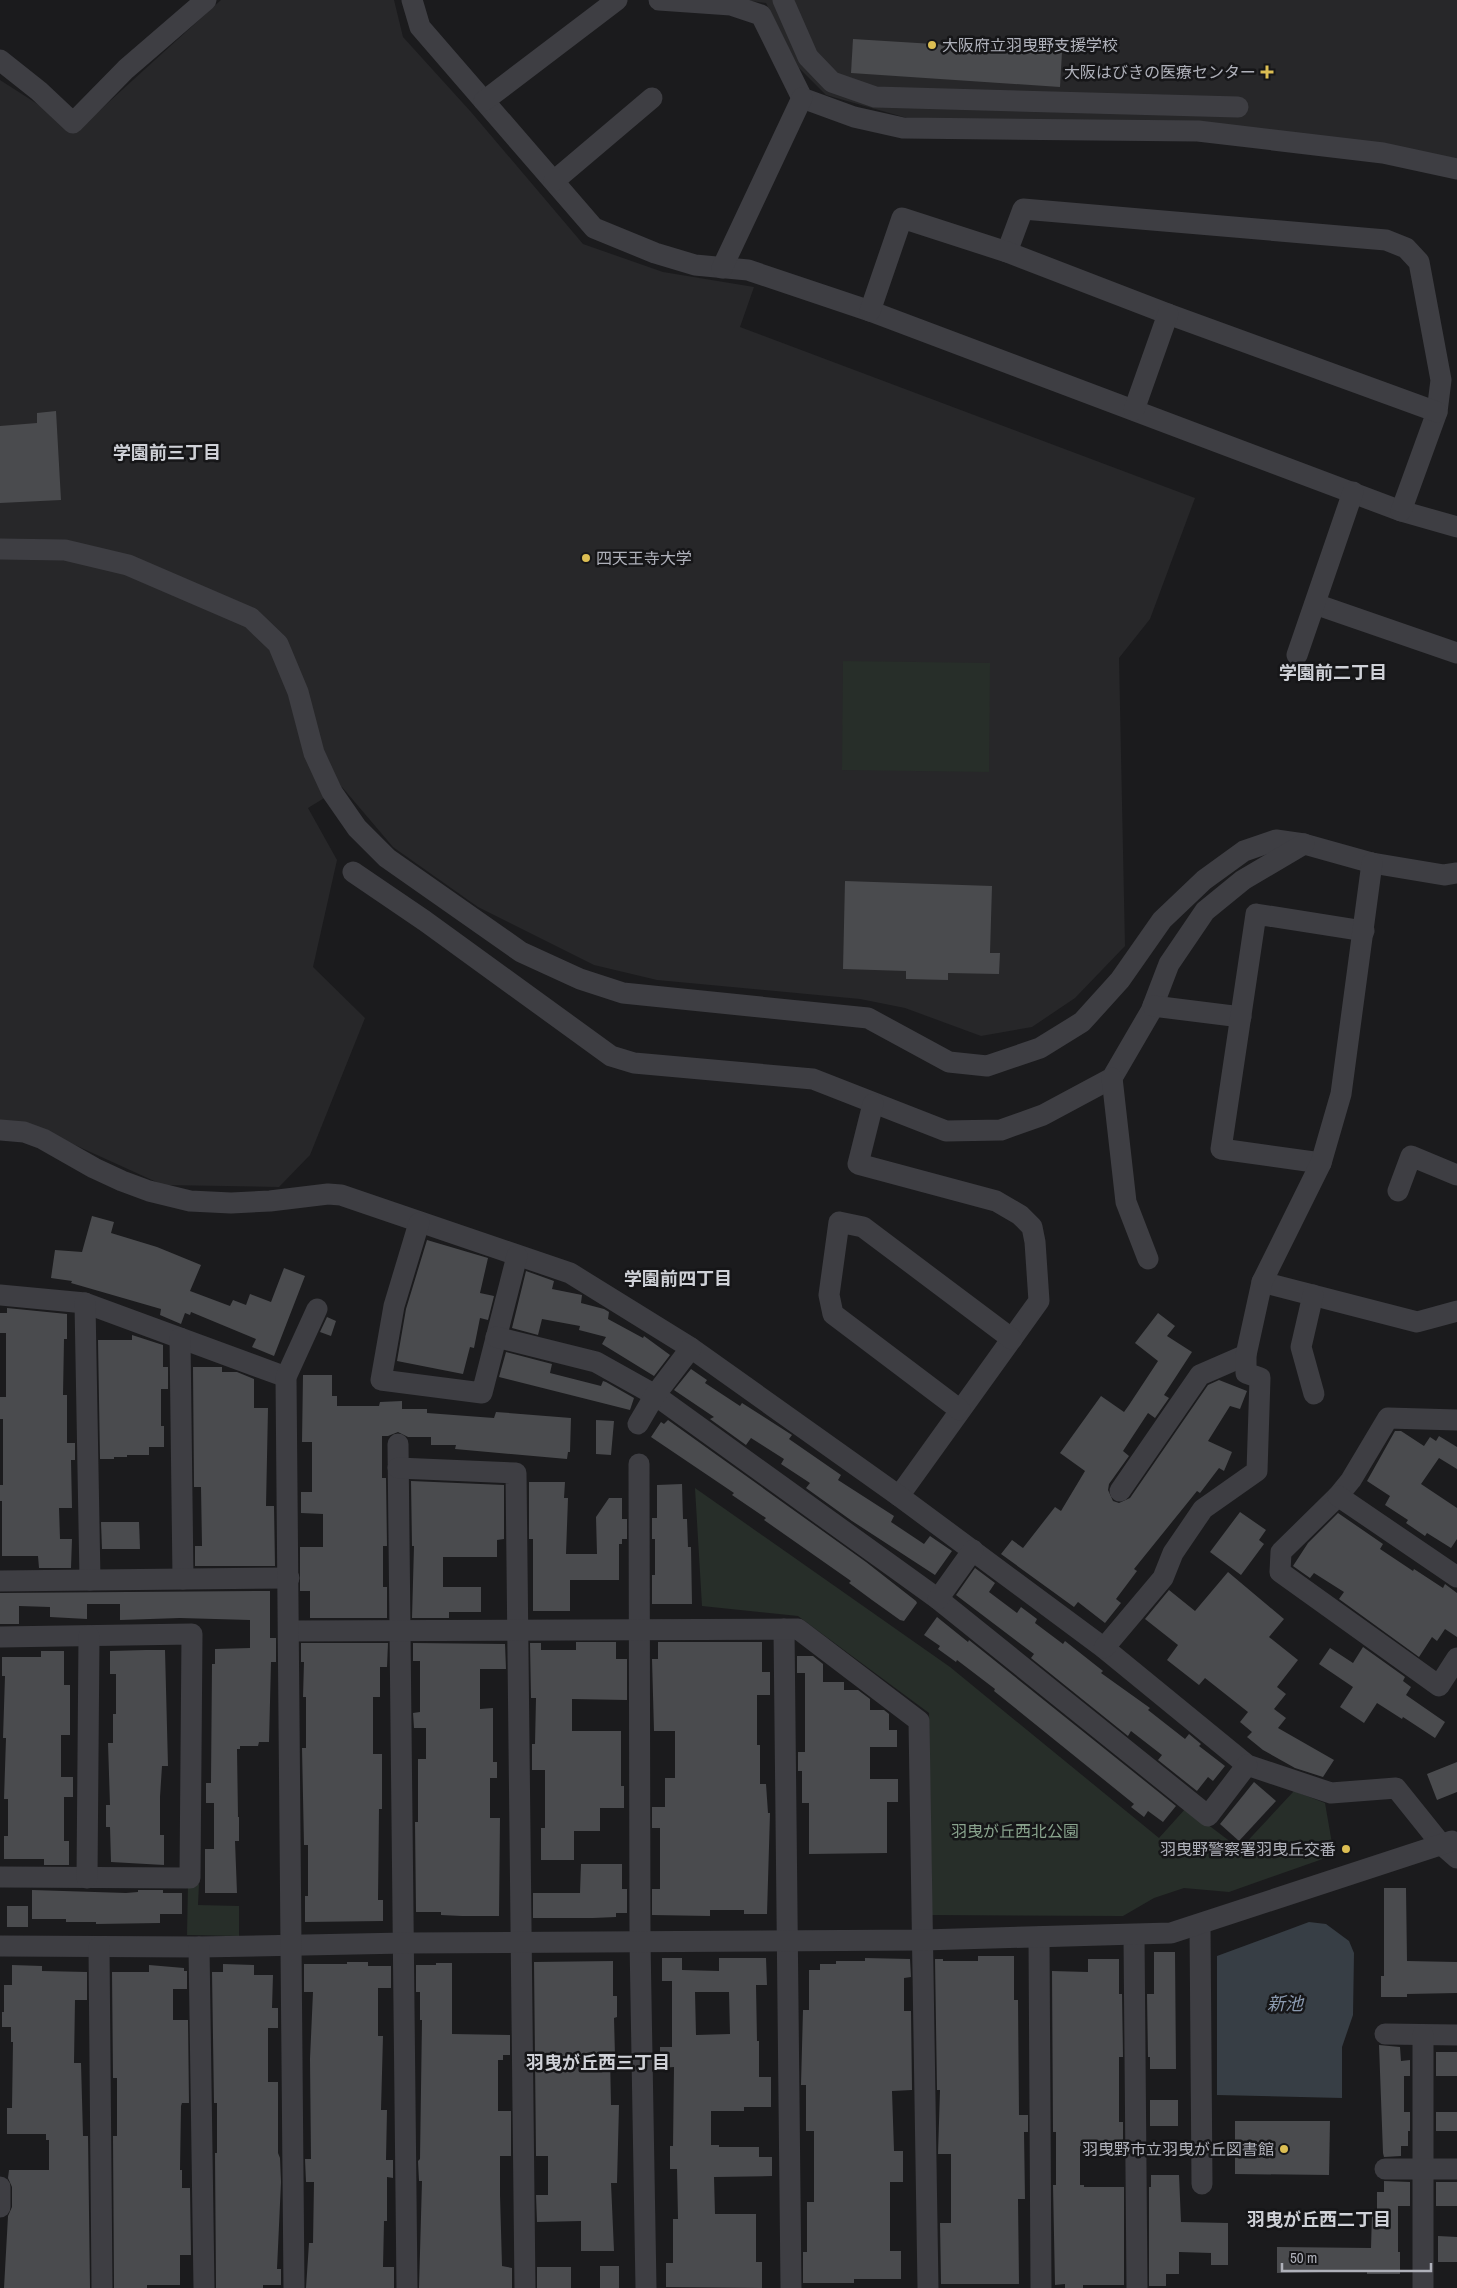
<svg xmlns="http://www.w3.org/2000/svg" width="1457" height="2288" font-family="'Archivo Narrow','Noto Sans JP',sans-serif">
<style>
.built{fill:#272729}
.green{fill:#272e29}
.water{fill:#373e45}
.building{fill:#4a4b4e;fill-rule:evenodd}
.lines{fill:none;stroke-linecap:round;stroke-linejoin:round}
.minor{stroke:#3e3e43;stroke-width:21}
.poi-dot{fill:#dcbe53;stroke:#161618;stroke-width:2}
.labels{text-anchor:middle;stroke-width:5;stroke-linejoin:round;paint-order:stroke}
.poi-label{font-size:16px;fill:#afb1ba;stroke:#161618;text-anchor:end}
.park-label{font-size:16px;fill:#89a38d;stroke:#161618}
.neighbourhood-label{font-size:18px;font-weight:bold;fill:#cfd1d7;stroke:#161618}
.water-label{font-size:18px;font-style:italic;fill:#8b9ab0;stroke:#161618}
</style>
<rect width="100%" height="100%" fill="#1b1b1d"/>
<g class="built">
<path d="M221 0H394L403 37 471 112 583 244 663 272 754 287 740 327 1195 498 1150 619 1119 658 1125 946 1075 998 1032 1027 981 1036 905 1008 860 999 657 980 594 965 478 907 393 847 342 787 308 808 337 860 313 967 365 1018 310 1155 279 1187 163 1185 53 1135 0 1121V80L78 130Z"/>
<path d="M743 0H1457V159L907 118 826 95 799 68 766 3Z"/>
</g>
<g class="green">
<path d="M843 661 990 663 989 772 842 770Z"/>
<path d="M695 1488 950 1667 1159 1838 1186 1808 1240 1849 1294 1791 1325 1803 1334 1855 1229 1892 1184 1888 1154 1898 1123 1916 932 1915 929 1713 798 1616 702 1606Z"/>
<path d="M188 1884H199L198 1905 239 1906V1936L187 1935Z"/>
</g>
<path class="water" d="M1309 1922 1326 1924 1349 1941 1354 1953 1353 2015 1342 2047V2098L1217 2095V1956Z"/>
<g class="building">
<path d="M853 39 1062 52 1060 87 851 73Z"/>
<path d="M56 411 61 500 0 503V426L37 423V413Z"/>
<path d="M845 881 992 886 990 953H1000L999 974 948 973V980L906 979V971L843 969Z"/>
<path d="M92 1216 114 1222 111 1233 157 1247 201 1265 190 1291 230 1306 233 1300 246 1305 250 1294 271 1302 284 1268 305 1276 274 1356 252 1347 256 1339 191 1312 190 1315 185 1313 181 1324 160 1315 161 1309 71 1283 72 1281 51 1278 55 1250 82 1252Z"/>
<path d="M427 1240 488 1258 480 1293 494 1296 488 1320 480 1318 474 1348 470 1347 463 1374 397 1361 406 1309Z"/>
<path d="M526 1271 554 1281 552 1289 582 1295 581 1303 604 1309 609 1312 608 1319 643 1338 644 1336 670 1355 654 1376 602 1344 606 1337 579 1330 580 1326 542 1319 538 1335 512 1328Z"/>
<path d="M7 1308 67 1314V1339H64L63 1395H67V1443H75V1460H71L72 1508H59L60 1539H72L71 1568H39L38 1556H2V1501H0V1485H3V1419H0V1397H6V1333H0V1313H7Z"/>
<path d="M1158 1313 1175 1326 1167 1336 1192 1352 1164 1395 1169 1398 1155 1418 1148 1413 1123 1451 1129 1456 1109 1484 1108 1490 1113 1501 1119 1503 1130 1498 1208 1385 1219 1380 1247 1391 1240 1409 1230 1406 1208 1441 1232 1452 1224 1471 1219 1468 1200 1493 1197 1491 1134 1569 1137 1571 1116 1599 1121 1603 1105 1623 1078 1602 1074 1607 1001 1554 1012 1540 1023 1548 1055 1507 1061 1511 1085 1471 1060 1453 1101 1396 1124 1412 1129 1405 1158 1361 1135 1343Z"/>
<path d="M327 1317 336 1321 331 1336 320 1332Z"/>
<path d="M132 1335 163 1345V1367H168V1389H161V1426H164V1447H149V1455H127V1457H114V1459H100L98 1340H132Z"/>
<path d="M506 1352 552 1364 550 1373 601 1386 603 1381 606 1382 634 1398 630 1410 499 1377Z"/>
<path d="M193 1367H222V1372H237L254 1379V1408H268L266 1506H274L275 1566H195V1546H202L201 1487H194Z"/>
<path d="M691 1369 707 1380 705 1383 740 1406 742 1403 792 1435 789 1439 841 1475 838 1480 894 1516 891 1522 924 1544 930 1536 952 1551 935 1575 852 1521 806 1488 810 1483 781 1464 784 1459 751 1438 746 1445 710 1419 714 1417 674 1390Z"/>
<path d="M303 1375H332V1396H337V1406H379L380 1402 402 1401V1409H427V1413L494 1418 496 1412 571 1418 570 1452H568L567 1459 455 1449 456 1445H431V1437H408L398 1432 388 1436H382V1478H386L387 1546H383V1587H387V1618H310V1591H300V1547H323V1514L301 1513V1492H312V1442H302Z"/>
<path d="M596 1420 614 1421 611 1455 596 1454Z"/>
<path d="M668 1420 866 1562 916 1601 917 1603 904 1621 900 1620 872 1600 849 1583 851 1581 764 1520 766 1518 732 1495 734 1493 651 1437 661 1422 664 1424Z"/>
<path d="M1395 1431H1401L1424 1446 1430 1437 1436 1441 1439 1436 1457 1447V1469L1439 1458 1421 1484 1457 1508V1539L1451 1548 1427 1533 1425 1536 1406 1523 1408 1520 1385 1505 1390 1496 1367 1481Z"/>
<path d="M411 1481 504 1485V1539L497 1540V1557H443V1587H481V1612H449V1618H412L414 1546H412Z"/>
<path d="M529 1482H565L564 1498H568L566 1554H597L596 1517 609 1498H622V1519H627V1539H622V1544H619V1580H570V1611H533V1539H529Z"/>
<path d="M682 1484 683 1519H687L688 1547H691L692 1604H652V1575H655V1539H652V1518H657V1485Z"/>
<path d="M1240 1512 1266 1530 1259 1540 1264 1544 1241 1575 1210 1552Z"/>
<path d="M1338 1513 1383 1544 1380 1549 1413 1571 1414 1569 1443 1588 1445 1584 1457 1593V1637L1445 1629 1437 1641 1432 1637 1419 1657 1339 1599 1344 1592 1314 1573 1310 1578 1293 1566 1308 1543Z"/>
<path d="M101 1522H139L140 1549H102Z"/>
<path d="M975 1568 995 1583 989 1592 1017 1613 1021 1607 1037 1619 1035 1623 1063 1644 1065 1641 1103 1671 1101 1673 1150 1708 1148 1710 1185 1739 1189 1734 1201 1744 1199 1746 1225 1766 1213 1781 1208 1777 1197 1791 1158 1760 1162 1755 1131 1731 1128 1736 1031 1658 1034 1654 956 1595Z"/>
<path d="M1228 1572 1284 1619 1269 1637 1298 1660 1277 1687 1286 1694 1274 1709 1286 1718 1278 1728 1334 1760 1323 1777 1295 1768 1263 1750 1247 1737 1252 1732 1240 1722 1248 1712 1205 1678 1199 1685 1167 1660 1178 1645 1145 1619 1169 1590 1195 1611Z"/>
<path d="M270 1591V1638H276V1662H271L269 1742H259L258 1746H240V1749H237L238 1817H239V1841H235L237 1893H205V1849H214V1803H206V1783H211L212 1664H215V1649L250 1648V1620L180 1618 120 1620V1604H87V1619L50 1617V1607L19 1606V1624H0V1593Z"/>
<path d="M937 1617 968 1642 969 1640 1176 1806 1163 1822 1148 1811 1144 1817 1131 1807 1134 1804 994 1691 995 1689 957 1660 956 1662 938 1649 940 1646 924 1635Z"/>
<path d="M576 1642H616V1659H627V1700L572 1699V1731H621V1786H624V1808H600V1831H574V1860H541V1828H545V1770H532V1744H535L536 1698H531L530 1643H541V1650H576Z"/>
<path d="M658 1642H762V1672H770V1695H757V1745H760V1784H766L768 1813H770L767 1914H744V1910H710V1916L652 1915V1889H660V1828H652V1807H665V1778H675V1731H654L652 1659H658Z"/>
<path d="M301 1643H388L387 1667H380V1697H373V1754H382V1809H379L378 1900H383V1921L305 1922V1896H308V1845H304L302 1748H306V1697H303L304 1662H301Z"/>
<path d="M413 1643 505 1644 506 1669H480V1709L493 1708V1762H497V1778H490V1818H500L499 1916H462L441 1915V1912H416L415 1822H418V1759H426V1728H414L413 1713 420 1712V1661H413Z"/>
<path d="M1363 1647 1405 1677 1403 1681 1411 1687 1406 1695 1445 1722 1435 1738 1403 1717 1402 1719 1377 1703 1364 1723 1340 1707 1353 1687 1319 1664 1330 1648 1353 1663Z"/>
<path d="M146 1650H165L168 1766H162L160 1797V1835H164V1865L111 1862 110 1827H106V1805H110L108 1743H113V1714H116V1674H110V1651Z"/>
<path d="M41 1651H64V1685H70V1735H61V1777H73V1797H64V1841H69V1865H44V1859H4V1836H8V1799H4L6 1738H3L5 1676H2V1657H41Z"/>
<path d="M797 1656H813L823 1664V1682H844V1690H858L870 1699V1710H884L889 1714V1730H897V1747H870V1779H898V1802H887V1853L809 1854V1803H802V1771H798V1752H805V1673H797Z"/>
<path d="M1457 1762V1792L1437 1800 1427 1774Z"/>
<path d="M1254 1782 1276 1801 1239 1841 1220 1824Z"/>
<path d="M581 1864H622V1889H627V1913H616V1917L593 1918H533V1893H580Z"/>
<path d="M1384 1888H1406L1407 1961 1457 1962V1993L1407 1994V1997H1381V1976H1384Z"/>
<path d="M32 1890 126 1893 138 1892V1890H163V1893H182V1914H160V1923L96 1924V1922H66V1919H32Z"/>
<rect x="7" y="1906" width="21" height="21"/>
<path d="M1154 1952H1175L1176 2069H1150V2057H1148L1147 1994H1154Z"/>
<path d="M978 1956H1014V2000H1018L1019 2115H1028V2132H1024L1025 2199H1018L1019 2284H941L940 2223H951V2154H938L940 2090H937L935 1959H943V1961H978Z"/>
<path d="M662 1958H682V1970L719 1971V1958H766L767 1985H756L757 2041H759V2077H771V2107H744V2111H711V2145H719V2147H759V2157H772V2176L714 2177 715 2214H756V2262H762V2288L666 2287V2263H673V2219H678L677 2169H670V2146H673L674 2067 660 2068V2047H672V1981H662ZM695 1992H729L730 2034 696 2035Z"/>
<path d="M865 1958 910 1959 911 1977 904 1978V2011H911L912 2090 892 2091 894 2151H903V2182H890V2251H901V2279H854V2283H803V2252H807V2202H814V2131H806V2085H801L803 2010H809V1970H820V1964H836V1961H865Z"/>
<path d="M1088 1959H1119V1994H1122L1123 2057H1119V2122H1123V2146H1080V2185H1084V2187H1124V2285H1083V2288H1065V2284L1055 2285 1053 2185H1056V2132H1053L1052 1971 1088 1972Z"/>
<path d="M613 1961V1996H617V2017L614 2018 615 2056H610L611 2105H619L617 2183H611L614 2251H581V2221L537 2222 536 2195H548V2156H536L534 1962Z"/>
<path d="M347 1962H368V1966H391V1988H378V2036H383L381 2110H387L386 2160H393V2178L387 2177V2221H384L383 2267H394V2288H306L309 2243H313L314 2182H306L305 2159H311L310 2059 313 1992H304V1964H347Z"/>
<path d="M436 1963H452V2034L510 2035V2055H503V2060H498V2111H511V2156H500V2195L502 2266 512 2268V2288H419L422 2181H419L418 2161 420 2159 422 2020H420V1992H416V1965H436Z"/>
<path d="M223 1964 254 1965V1975H273L272 2008H278V2028H268V2082H278V2153L280 2158 281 2182 277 2269H281V2285H263V2288H216L215 2153H217V2103H214L212 1972H223Z"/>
<path d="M12 1965 42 1966V1971L87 1972V2000H75L74 2063H81L83 2136H88L90 2288H4L8 2216 12 2207V2187L8 2178 9 2170H49V2140H46V2134H7V2108H12L13 2042H11V2027H2V2012H4V1985H12Z"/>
<path d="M149 1965 184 1968V1971H187V1989H173V2020H188L189 2103H182L181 2106 180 2170H182V2188H190L191 2255H180V2285H147V2288H114L113 2136H117V2078H113L112 1972H149Z"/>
<path d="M1379 2045 1400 2047 1401 2061 1410 2060V2076H1404V2112H1410V2131H1408V2146H1401V2156L1384 2157 1383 2153Z"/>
<rect x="1436" y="2052" width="21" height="24"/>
<rect x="1150" y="2100" width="28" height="26"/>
<rect x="1436" y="2112" width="21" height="19"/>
<path d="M1235 2121H1330L1329 2175 1235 2174Z"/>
<path d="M1151 2175H1179L1181 2222 1228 2223V2265H1211V2253L1179 2252V2274H1166V2286H1149V2187H1151Z"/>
<path d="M1384 2181 1410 2182V2206H1398V2252H1400V2274H1367V2271L1277 2273V2247L1371 2248 1372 2213H1377V2192H1384Z"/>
<rect x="1436" y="2182" width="21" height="24"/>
<path d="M1438 2236 1457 2237V2262H1438Z"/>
<rect x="600" y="2266" width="19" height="22"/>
<rect x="537" y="2267" width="34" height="21"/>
</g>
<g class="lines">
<g class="minor">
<path d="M412 0 420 27 594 228 655 253 695 265 748 270 870 311 1401 511 1457 527"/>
<path d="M659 0 731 5 761 15 802 98 854 117 903 128 1198 131 1383 153 1457 169"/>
<path d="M783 0 808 57 832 82 875 97 1238 107"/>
<path d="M0 60 39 91 73 123 126 69 206 0"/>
<path d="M484 101 617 0"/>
<path d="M554 181 652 98"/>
<path d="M1007 252 1023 209 1386 240 1406 248 1419 262 1441 380 1437 412 1401 511"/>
<path d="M722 268 802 98"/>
<path d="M870 311 902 218 1007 252 1168 314 1437 412"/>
<path d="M1134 410 1168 314"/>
<path d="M0 549 65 550 128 565 251 618 278 644 298 692 314 753 332 792 357 828 387 858 521 952 580 979 623 993 868 1018 949 1062 987 1066 1040 1048 1082 1022 1120 980 1162 920 1204 880 1244 851 1276 840 1304 844 1372 863 1444 875 1457 873"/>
<path d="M1315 604 1457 653"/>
<path d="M1297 655 1353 492"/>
<path d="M353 872 425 921 611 1056 634 1063 813 1079 946 1131 1001 1130 1043 1115 1112 1078 1151 1011 1169 964 1205 911 1243 880 1304 844"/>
<path d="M1153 1006 1241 1017"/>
<path d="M1112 1078 1126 1202 1148 1259"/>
<path d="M873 1104 858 1164 996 1201 1020 1215 1032 1227 1035 1242 1039 1301 899 1496"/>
<path d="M0 1130 24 1132 43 1139 94 1168 122 1181 149 1191 190 1201 231 1203 270 1201 328 1194 341 1195 570 1273 691 1348 899 1496 1104 1648 1247 1765 1331 1793 1396 1788 1441 1844 1457 1858"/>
<path d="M1321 1163 1221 1149 1256 914 1364 931"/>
<path d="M1398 1191 1411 1156 1457 1175"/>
<path d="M419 1223 394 1306 381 1380 482 1393 517 1256"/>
<path d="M1262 1282 1417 1322 1457 1311"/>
<path d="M0 1295 85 1303 286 1377"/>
<path d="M1313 1295 1301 1347 1314 1394"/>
<path d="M85 1303 90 1580"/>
<path d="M496 1337 596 1362 655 1395 938 1599 1208 1816 1247 1765"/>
<path d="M180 1338 183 1579"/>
<path d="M960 1410 833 1314 829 1295 839 1222 863 1227 1012 1339"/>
<path d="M1457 1420 1388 1418 1351 1480 1338 1496 1281 1552 1280 1572 1439 1686 1457 1658"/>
<path d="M638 1424 655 1395 691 1348"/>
<path d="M398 1444 407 2288"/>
<path d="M639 1464 640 1941 646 2288"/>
<path d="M398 1468 516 1473 525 2288"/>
<path d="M1120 1491 1200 1375 1246 1355"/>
<path d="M1338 1496 1457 1577"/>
<path d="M0 1581 289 1578"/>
<path d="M938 1599 973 1550"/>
<path d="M784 1629 791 2288"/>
<path d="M289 1631 798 1629 919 1721 928 2288"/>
<path d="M0 1637 192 1634 190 1878 0 1877"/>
<path d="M1104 1648 1163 1578 1173 1553 1203 1509 1257 1471 1260 1378 1246 1373V1355L1262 1282 1321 1163 1341 1094 1372 863"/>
<path d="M87 1878 89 1636"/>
<path d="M1200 1924 1202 2184"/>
<path d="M1134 1935 1137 2288"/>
<path d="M1039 1937 1041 2288"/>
<path d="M0 1946 199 1947 405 1943 923 1940 1171 1933 1452 1841"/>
<path d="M99 1947 102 2288"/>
<path d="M199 1947 204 2288"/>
<path d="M1385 2034 1457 2035"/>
<path d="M1423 2035V2288"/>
<path d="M1385 2169H1457"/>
<path d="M0 2187V2207"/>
<path d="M294 2288 286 1377 317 1309"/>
</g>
</g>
<g class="poi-dot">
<circle cx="932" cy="45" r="5"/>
<path d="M1264.5 64.5h5v5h5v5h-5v5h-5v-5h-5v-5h5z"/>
<circle cx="586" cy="558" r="5"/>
<circle cx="1346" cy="1849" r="5"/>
<circle cx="1284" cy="2149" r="5"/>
</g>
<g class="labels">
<g class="poi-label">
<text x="942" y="51" text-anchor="start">大阪府立羽曳野支援学校</text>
<text x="1256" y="78">大阪はびきの医療センター</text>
<text x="596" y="564" text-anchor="start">四天王寺大学</text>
<text x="1336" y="1855">羽曳野警察署羽曳丘交番</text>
<text x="1274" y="2155">羽曳野市立羽曳が丘図書館</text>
</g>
<g class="park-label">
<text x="1015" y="1837">羽曳が丘西北公園</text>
</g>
<g class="neighbourhood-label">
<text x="167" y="459">学園前三丁目</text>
<text x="1333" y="679">学園前二丁目</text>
<text x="678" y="1285">学園前四丁目</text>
<text x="598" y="2069">羽曳が丘西三丁目</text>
<text x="1319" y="2226">羽曳が丘西二丁目</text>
</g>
<g class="water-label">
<text x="1285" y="2010">新池</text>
</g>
</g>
<path d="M1282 2263v8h149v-8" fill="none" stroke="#afb1ba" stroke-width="2.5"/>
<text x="1290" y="2263" font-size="15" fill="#afb1ba" stroke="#161618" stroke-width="4" paint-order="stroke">50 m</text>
</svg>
